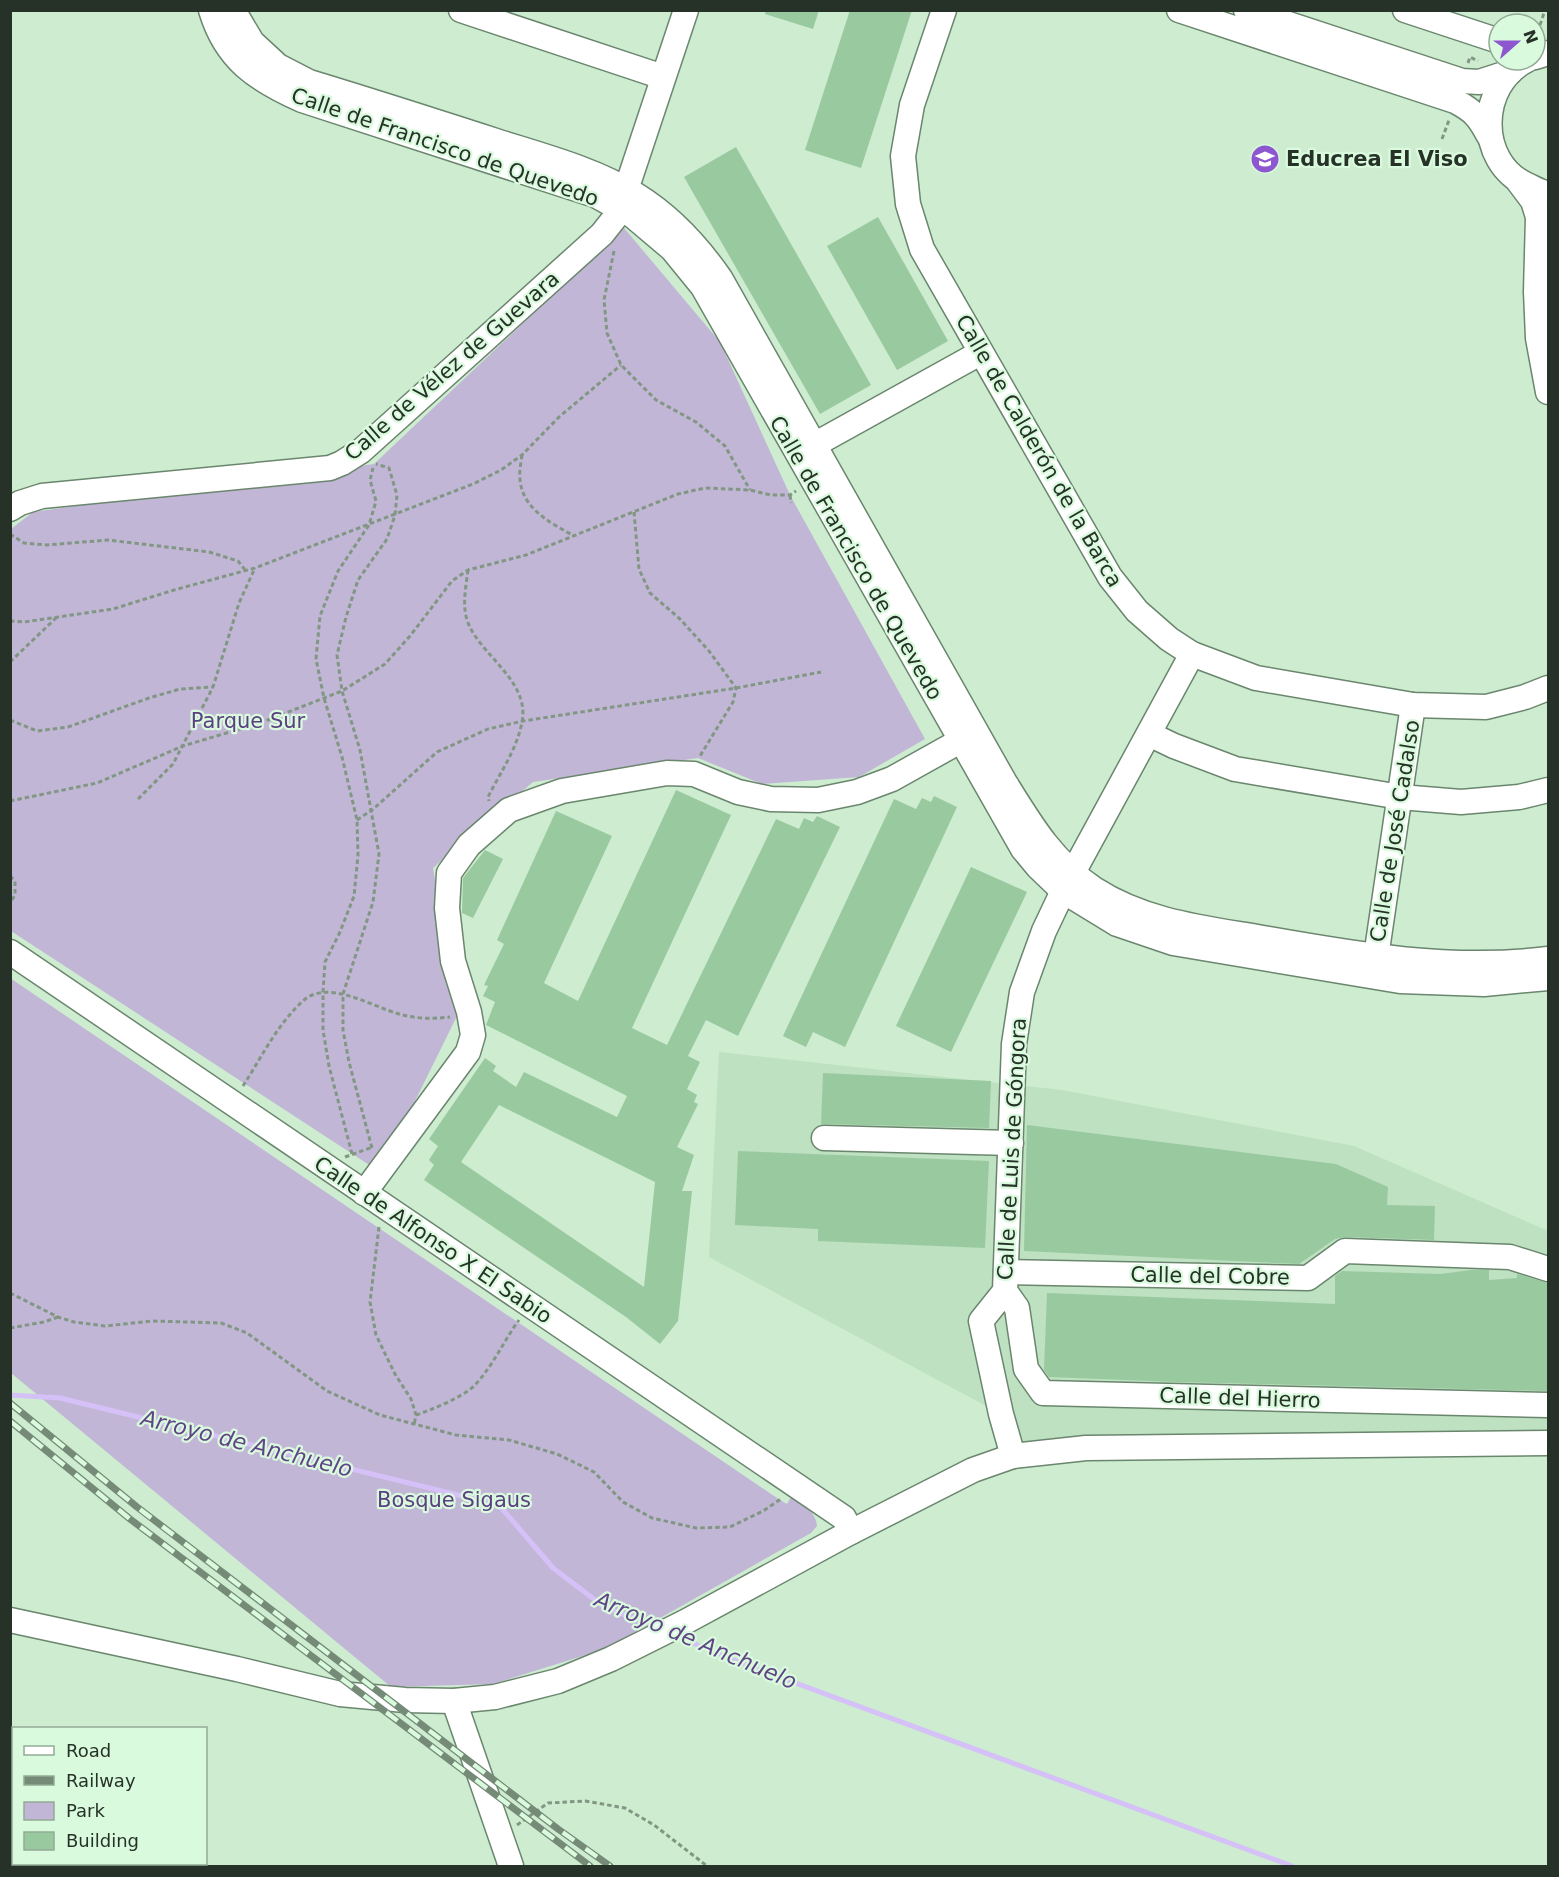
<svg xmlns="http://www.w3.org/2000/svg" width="1559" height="1877" font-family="'DejaVu Sans',sans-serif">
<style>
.built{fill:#bde1c1}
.green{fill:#c2b6d7}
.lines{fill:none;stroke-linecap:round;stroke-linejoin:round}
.stream{stroke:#d5c0f7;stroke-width:5}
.building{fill:#99c99f;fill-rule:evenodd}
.minor-casing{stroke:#6a866d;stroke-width:27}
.path{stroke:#819783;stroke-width:3;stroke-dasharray:4.5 3;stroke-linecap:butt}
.minor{stroke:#fff;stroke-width:24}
.rail-casing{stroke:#758a77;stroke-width:7}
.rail{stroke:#dafade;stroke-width:4.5;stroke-dasharray:14;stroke-linecap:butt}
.labels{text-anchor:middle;stroke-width:4.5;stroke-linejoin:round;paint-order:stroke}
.street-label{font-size:21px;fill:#263227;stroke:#dafade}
.poi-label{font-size:21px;font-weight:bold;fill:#263227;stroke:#dafade;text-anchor:start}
.park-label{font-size:21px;fill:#5b3f80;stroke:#dafade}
.water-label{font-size:22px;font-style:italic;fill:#604486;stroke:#dafade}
</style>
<rect width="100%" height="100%" fill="#cdecd0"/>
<path class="built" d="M719 1052 1062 1090 1354 1146 1548 1231V1443L1013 1456 1001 1414 709 1257Z"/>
<g class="green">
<path d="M624 228 720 342 790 495 925 739 859 777 762 784 698 758 533 782 433 868 457 1016 380 1172 11 931V529L33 512 374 464Z"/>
<path d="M10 978 780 1500 787 1504 791 1497C803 1505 816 1511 817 1526L811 1533 605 1649 493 1684 391 1687 11 1373Z"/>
</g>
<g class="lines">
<g class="stream">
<path d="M10 1395 60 1398 499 1505 553 1568 603 1606 656 1628"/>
<path d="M676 1636 744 1664 1292 1866"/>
</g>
</g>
<g class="building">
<path d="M766 10H819L813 29 765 14Z"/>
<path d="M850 10H912L861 168 805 150Z"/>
<path d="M736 147 871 385 820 414 684 177Z"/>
<path d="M878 217 948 341 897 370 827 246Z"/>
<path d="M676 790 731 815 632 1028 667 1045 776 819 799 829 804 818 813 822 817 816 840 827 738 1036 706 1020 688 1056 700 1062 687 1089 697 1095 694 1102 698 1104 677 1147 694 1155 682 1191H692L678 1321 660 1344 626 1317 424 1180 434 1165 429 1160 438 1146 429 1139 485 1058 496 1066 493 1071 516 1087 524 1072 617 1117 627 1096 486 1025 495 1002 483 996 488 986 484 985 504 944 497 940 556 811 612 836 544 983 578 1001ZM499 1105 655 1182 644 1287 461 1162Z"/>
<path d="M934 796 957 807 845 1047 813 1032 806 1047 783 1036 894 799 916 809 922 798 931 802Z"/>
<path d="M485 850 503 859 473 918 462 913 463 878Z"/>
<path d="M971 867 1027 892 951 1052 896 1026Z"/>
<path d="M823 1073 991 1081 989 1128 821 1124Z"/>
<path d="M1027 1125 1336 1164 1388 1187 1387 1205 1435 1206 1434 1240 1345 1237 1335 1239 1299 1264 1024 1251Z"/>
<path d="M738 1151 989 1161 985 1248 818 1241V1229L735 1225Z"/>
<path d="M1471 1270H1489V1280L1517 1278V1274L1548 1283V1391L1176 1382 1049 1377 1044 1370 1047 1293 1335 1304V1276L1342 1271 1440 1274Z"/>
</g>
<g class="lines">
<g class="minor-casing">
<g id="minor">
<path d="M211 10C226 60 257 80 302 100L595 195 633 216 672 249 703 287 1023 849 1038 867 1063 891 1117 924 1173 943 1400 981 1484 984 1548 978"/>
<path d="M233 10 252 42 278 66 309 82C372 101 434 121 496 141 543 156 594 169 636 195 670 216 697 245 720 278L1004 781C1030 823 1052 861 1094 889 1145 922 1204 928 1263 938 1359 955 1451 971 1548 959"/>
<path d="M461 10 663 77"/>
<path d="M944 10 912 105 903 156 908 204 922 249 1110 577 1137 611 1169 639 1192 654 1256 678 1413 705 1486 707 1525 697 1548 688"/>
<path d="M1179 10 1455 101C1474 111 1479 117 1489 136"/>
<path d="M1246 10 1462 81 1479 82 1510 72"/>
<path d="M1405 10 1499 41"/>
<path d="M1535 57 1548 53"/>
<path d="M1527 60C1478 84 1476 162 1527 185 1534 188 1541 193 1548 193"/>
<path d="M1518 181 1533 201 1538 217 1536 292 1538 338 1548 392"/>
<path d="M624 188 630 178 686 10"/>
<path d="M814 445 980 353"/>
<path d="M10 509 20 503 42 496 330 468 342 463 361 451 602 234 621 210"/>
<path d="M1149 734 1174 746 1235 769 1400 797 1461 802 1519 797 1548 790"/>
<path d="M10 952 844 1518 851 1532"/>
<path d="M1376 957 1413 705"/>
<path d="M824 1138 1011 1143"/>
<path d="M364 1193 468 1052 473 1035 469 1012 453 961 447 908 449 873 469 845 509 810 562 791 667 773 694 774 738 792 771 799 818 800 857 792 892 779 960 741"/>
<path d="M1006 1272 1308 1278 1345 1251 1510 1257 1548 1269"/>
<path d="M1005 1291 1017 1308 1026 1369 1043 1393 1548 1405"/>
<path d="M1013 1456 1001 1414 981 1321 1005 1291 1014 1044 1022 992 1044 931 1063 891 1192 654"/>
<path d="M10 1620 237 1669 340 1694 405 1700 454 1701 495 1697 558 1681 611 1659 685 1622 851 1532 973 1470 1013 1456 1086 1448 1548 1443"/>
<path d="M454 1701 511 1866"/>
</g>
</g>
<g class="path">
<path d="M1535 30 1539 28 1545 10"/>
<path d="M1468 63 1470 57 1478 61"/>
<path d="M1442 139 1449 120"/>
<path d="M614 251 604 300 607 333 621 365 656 400 696 422 725 446 750 490"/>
<path d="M522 455C521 463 519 472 520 479 522 509 551 523 574 536"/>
<path d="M790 495 791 503"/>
<path d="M634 512 639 569 650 593 680 619 709 651 736 688 733 702 700 756"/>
<path d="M10 534 24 543 47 545 108 540 209 552 238 561 245 570"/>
<path d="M468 570C466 587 461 608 469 625 483 657 530 682 522 722 517 749 500 773 488 797L489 801"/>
<path d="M10 621 24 622 113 609 174 590 255 568 473 484 501 470 522 455 559 417 621 365"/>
<path d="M10 662 57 617"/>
<path d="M10 720 37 731 68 727 149 698 180 689 213 687"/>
<path d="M138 799 173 764 213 687 239 603 255 568"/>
<path d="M10 801 97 783 183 746 260 723 342 691 385 664 410 636 452 581 468 570 526 555 678 494 705 488 750 490 771 495H790L796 491"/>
<path d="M357 820 372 810 437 752 488 729 523 721 736 688 821 672"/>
<path d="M10 876 15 881V895L10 903"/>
<path d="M243 1086C261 1058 278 1023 304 1000 329 979 373 1007 399 1014 416 1019 433 1019 450 1017"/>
<path d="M372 1148 349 1062 343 1030V994L373 902 379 854 360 750 342 691 337 655 346 617 358 580 387 539 395 515 397 495 389 468 376 464"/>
<path d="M352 1154 329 1066 323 1030V992L325 962 340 932 354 896 358 855 357 820 342 757 324 698 316 659 320 616 338 571 369 525 376 501 370 480 373 468"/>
<path d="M345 1157 373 1147"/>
<path d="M379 1227 370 1302 376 1335 395 1374 411 1399 416 1415 414 1425"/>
<path d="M10 1293 58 1317 74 1322 105 1326 153 1321 221 1323 247 1333 327 1391 380 1415 456 1435 509 1440 557 1454 594 1472 623 1502 652 1518 696 1528 730 1527 763 1511 781 1499"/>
<path d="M10 1328 44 1322 58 1317"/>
<path d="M416 1415C431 1410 463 1397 474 1386 493 1366 503 1342 519 1320"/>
<path d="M517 1825 548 1803 585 1801 625 1808 654 1825 707 1866"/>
</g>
<use href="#minor" class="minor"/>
<g class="rail-casing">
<g id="rail">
<path d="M10 1403 137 1507 558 1829 610 1866"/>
<path d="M10 1421 130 1519 590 1866"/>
</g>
</g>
<use href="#rail" class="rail"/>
</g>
<defs>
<g id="school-disc" transform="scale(1.5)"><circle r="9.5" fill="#8d57cf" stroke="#dafade"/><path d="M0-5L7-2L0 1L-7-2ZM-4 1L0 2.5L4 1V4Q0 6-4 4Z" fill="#fff"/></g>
</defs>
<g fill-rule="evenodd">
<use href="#school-disc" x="1265" y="159"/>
</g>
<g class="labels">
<g class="street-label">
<text transform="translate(445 147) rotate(19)" y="7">Calle de Francisco de Quevedo</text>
<text transform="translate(452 366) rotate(-41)" y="7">Calle de Vélez de Guevara</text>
<text transform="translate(1039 451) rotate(60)" y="7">Calle de Calderón de la Barca</text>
<text transform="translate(856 558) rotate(60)" y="7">Calle de Francisco de Quevedo</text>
<text transform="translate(1395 831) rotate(-81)" y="7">Calle de José Cadalso</text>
<text transform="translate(1012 1149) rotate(-87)" y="7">Calle de Luis de Góngora</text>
<text transform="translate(433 1240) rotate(34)" y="7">Calle de Alfonso X El Sabio</text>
<text transform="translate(1210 1276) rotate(1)" y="7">Calle del Cobre</text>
<text transform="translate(1240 1398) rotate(2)" y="7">Calle del Hierro</text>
</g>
<g class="poi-label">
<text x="1286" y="166">Educrea El Viso</text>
</g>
<g class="park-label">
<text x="248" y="728">Parque Sur</text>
<text x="454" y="1507">Bosque Sigaus</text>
</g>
<g class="water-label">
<text transform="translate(247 1443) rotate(14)" y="8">Arroyo de Anchuelo</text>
<text transform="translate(696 1640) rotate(23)" y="8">Arroyo de Anchuelo</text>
</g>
</g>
<rect width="1559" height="1877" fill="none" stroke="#263227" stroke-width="24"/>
<rect x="12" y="1727" width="195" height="138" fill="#dafade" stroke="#92aa95" stroke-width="1.5"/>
<rect x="24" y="1746" width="30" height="9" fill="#ffffff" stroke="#92aa95" stroke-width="1.5"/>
<text x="66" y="1757" font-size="18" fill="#263227">Road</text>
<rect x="24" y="1776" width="30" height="9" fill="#758a77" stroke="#92aa95" stroke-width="1.5"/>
<text x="66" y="1787" font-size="18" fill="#263227">Railway</text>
<rect x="24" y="1802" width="30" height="18" fill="#c2b6d7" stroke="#92aa95" stroke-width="1.5"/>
<text x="66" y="1817" font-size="18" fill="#263227">Park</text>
<rect x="24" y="1832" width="30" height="18" fill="#99c99f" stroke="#92aa95" stroke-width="1.5"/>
<text x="66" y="1847" font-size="18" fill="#263227">Building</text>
<g transform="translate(1517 42) rotate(69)"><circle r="28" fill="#dafade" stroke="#92aa95" stroke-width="1.5"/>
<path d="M0-4.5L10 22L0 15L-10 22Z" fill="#8d57cf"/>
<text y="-9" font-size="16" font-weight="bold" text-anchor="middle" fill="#263227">N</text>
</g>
</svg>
